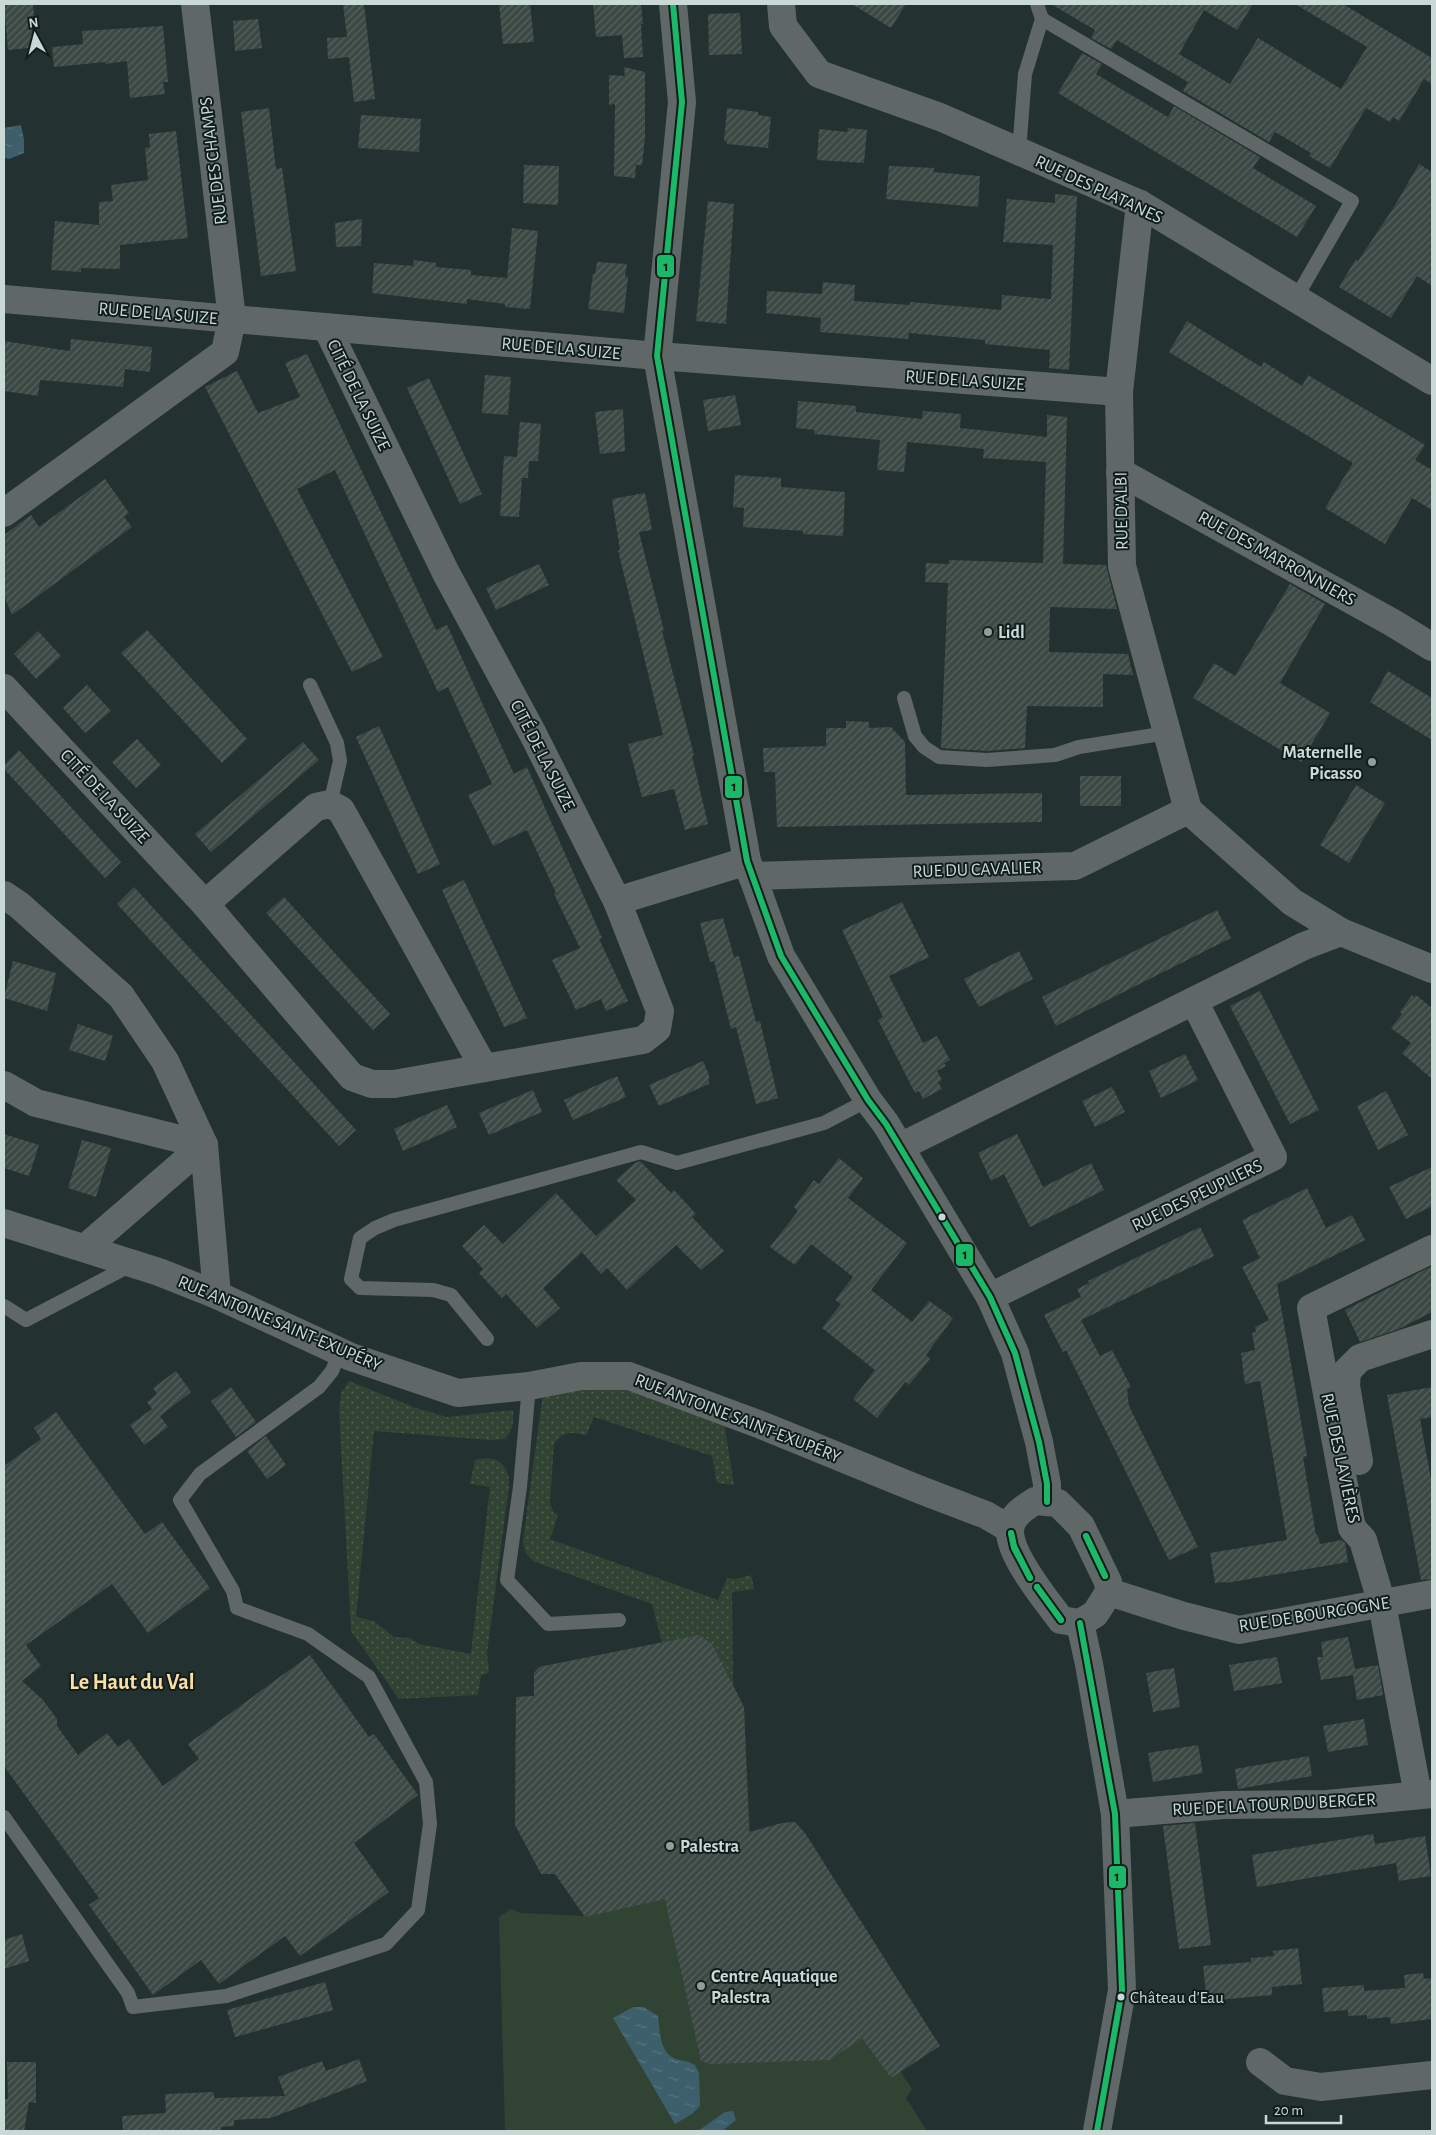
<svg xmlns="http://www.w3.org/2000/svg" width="1436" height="2135" font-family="'Alegreya Sans',sans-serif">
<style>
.grass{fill:url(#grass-dots)}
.pitch{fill:#314333}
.water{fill:url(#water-ripples)}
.building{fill:url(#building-hatch)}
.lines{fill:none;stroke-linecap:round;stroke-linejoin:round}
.service{stroke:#606867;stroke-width:14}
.minor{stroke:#606867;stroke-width:28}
.tertiary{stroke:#606867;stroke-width:28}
.bus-1-casing{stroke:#111d1b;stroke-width:10}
.bus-1{stroke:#1ab867;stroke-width:6}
.poi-dot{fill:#8f9f9c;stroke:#111d1b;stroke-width:2}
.bus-dot{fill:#c9d9d6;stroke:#111d1b;stroke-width:2}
.labels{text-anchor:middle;stroke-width:4;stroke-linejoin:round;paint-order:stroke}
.bus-label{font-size:17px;fill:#c9d9d6;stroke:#111d1b;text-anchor:start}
.street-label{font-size:18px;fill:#c9d9d6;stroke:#111d1b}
.poi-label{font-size:18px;font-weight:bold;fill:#c9d9d6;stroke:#111d1b;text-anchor:start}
.district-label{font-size:22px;font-weight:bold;fill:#fadea4;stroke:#111d1b}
.line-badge{stroke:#111d1b;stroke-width:2}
.pale-badge-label{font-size:14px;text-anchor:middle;font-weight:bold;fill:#111}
</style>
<defs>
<pattern id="grass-dots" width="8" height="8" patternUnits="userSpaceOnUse" patternTransform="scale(1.25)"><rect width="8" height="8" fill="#314333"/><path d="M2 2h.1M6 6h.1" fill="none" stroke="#4e5e50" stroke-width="1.8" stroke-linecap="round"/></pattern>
<pattern id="water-ripples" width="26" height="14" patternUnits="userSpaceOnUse" patternTransform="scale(1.25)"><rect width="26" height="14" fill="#3c5f6b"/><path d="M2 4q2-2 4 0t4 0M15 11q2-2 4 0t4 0" fill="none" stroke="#57757f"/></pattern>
<pattern id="building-hatch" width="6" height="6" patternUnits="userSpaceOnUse" patternTransform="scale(1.25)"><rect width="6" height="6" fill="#3b4844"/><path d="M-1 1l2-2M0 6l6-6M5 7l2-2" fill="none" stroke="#56625e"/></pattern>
</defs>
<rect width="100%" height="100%" fill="#233230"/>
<g class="grass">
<path d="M349 1381 416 1408 447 1417 513 1410C514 1422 513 1430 505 1439L491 1440 374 1431 356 1617 374 1621 394 1637 410 1638 419 1644 471 1654 490 1487 470 1484 475 1460C496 1455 510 1463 509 1486L487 1653 489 1673 481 1675 478 1695 399 1699 351 1631 339 1410 341 1393Z"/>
<path d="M615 1386 724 1422 734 1485 717 1483 712 1456 594 1417 586 1436C575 1431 561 1431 554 1444L550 1502 553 1512 558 1515 550 1539 718 1600 727 1578 736 1579 751 1575 754 1589 732 1592 733 1685 712 1644 662 1643 652 1604 535 1562C526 1556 524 1551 523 1540L543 1394Z"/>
</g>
<path class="pitch" d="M699 1635 712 1644 744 1707 750 1833 782 1823 795 1822 805 1833 821 1858 901 2072 912 2089 906 2098 927 2131H505L499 1917 511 1909 521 1913 585 1916 555 1874 515 1825 516 1697 534 1696V1673L539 1667Z"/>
<g class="water">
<path d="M21 125 24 140V153L9 159 5 158 4 128Z"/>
<path d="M633 2007H644L658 2016C660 2030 659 2053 676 2059 683 2061 689 2061 695 2065L699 2073 700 2106 692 2114 675 2124 613 2018Z"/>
<path d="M733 2111 736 2120 722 2131H698L725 2112Z"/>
</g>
<g class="building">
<path d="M15 4H33L37 47 8 50 4 5Z"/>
<path d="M343 4H364L375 99 354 102 349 57 328 59 327 38 347 37Z"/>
<path d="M499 4H530L534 42 503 44Z"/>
<path d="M593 4H641L643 24H641L643 57 624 58 622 35 596 37Z"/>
<path d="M852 4H906L891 28Z"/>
<path d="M1051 4H1253L1237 30 1204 10 1179 54 1230 84 1258 38 1341 89 1367 47 1295 4H1343L1432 58V84L1424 79 1399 121 1393 117 1390 122 1366 108 1330 168 1309 156 1311 153 1275 132 1269 142 1183 91 1188 82 1117 40 1111 49 1091 38 1095 30Z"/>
<path d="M740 13 742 54 709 55 708 14Z"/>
<path d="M258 19 262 48 235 51 233 21Z"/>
<path d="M163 26 168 82H163L165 94 130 98 127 61 105 64V62L54 67 52 47 83 44 82 31Z"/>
<path d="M1082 53 1102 64 1096 74 1168 117 1174 106 1260 157 1253 168 1316 206 1297 237 1058 93Z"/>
<path d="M624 67 645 72V137L642 165H636L635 178 614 176 615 104 609 105V75L625 76Z"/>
<path d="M269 108 276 169 282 168 296 271 261 276 241 112Z"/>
<path d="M727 108 758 112V115L771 117 768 148 727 144V141H724Z"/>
<path d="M361 115 421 119 419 152 358 148Z"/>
<path d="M848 128 867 130 864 163 817 160 819 129 847 132Z"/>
<path d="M176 131 188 238 120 245V269L81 268V272L51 270 55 221 99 225V202L113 201 111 185 148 180 145 148 150 147 149 134Z"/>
<path d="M1419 164 1432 172V286L1417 276 1391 318 1339 287 1356 259 1358 261 1394 207Z"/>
<path d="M524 165 559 166 558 205 523 203Z"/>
<path d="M889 166 934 168 933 172 980 176 978 207 886 199Z"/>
<path d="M1055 194 1077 196 1069 370 1049 368 1050 350 985 344V340L909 333 908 339 820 332 821 318 766 313 767 291 822 294 823 282 855 285 854 301 910 305V302L1001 310 1002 295 1051 299 1053 245 1003 242 1007 199 1055 203Z"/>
<path d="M708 201 734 204 726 324 696 321Z"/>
<path d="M362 219 361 246 336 247 335 223Z"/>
<path d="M512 228 538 231 530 309 505 307V304L467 299V304L372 293 374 263 413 266 414 260 436 263V267L471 270V275L507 278Z"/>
<path d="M597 262 627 264 625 276 628 277 624 313 588 309 593 274H595Z"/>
<path d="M1187 321 1261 367 1264 362 1302 386 1308 375 1425 445 1415 460 1432 470V510L1412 498 1385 544 1325 508 1353 463 1169 352Z"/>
<path d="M71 339 152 347 150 372 125 369 123 387 40 380 38 396 4 391V341L70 351Z"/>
<path d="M307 354 436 630 447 625 514 774 527 767 602 938 599 939 628 1001 606 1011 601 999 576 1010 552 960 580 948 554 894 556 893 527 830 493 846 468 795 492 784 448 687 438 692 335 470 297 489 383 657 352 672 205 387 237 371 258 413 300 397 285 363Z"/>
<path d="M485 375 511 377 508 415 482 413Z"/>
<path d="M429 378 482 494 460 504 407 388Z"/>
<path d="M735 395 741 425 708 431 703 400Z"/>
<path d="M798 401 856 406V412L922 419 923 411 961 414 960 428 1047 437V415L1067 417 1063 564 1106 565 1117 609 1050 607 1049 652 1128 654 1133 675 1103 674V707L1027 706 1025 748 987 751 941 748 948 583 925 582 926 563 949 564V560L1043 563 1046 462 983 458 984 449 907 442 904 472 877 470 880 440 814 434 815 430 796 428Z"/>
<path d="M623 409 625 451 600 454 595 412Z"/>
<path d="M520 422 541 424 538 461H529L528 478H522L519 517 500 516 504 456 517 457Z"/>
<path d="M735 475 781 478V487L845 492 843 536 803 534V531L743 527 744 508 733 507Z"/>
<path d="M105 479 129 513 124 517 132 527 12 615 4 596V535L31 515 39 527Z"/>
<path d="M645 493 652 530 639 532 664 631H662L694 755 692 756 708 824 685 830 674 789 642 797 628 744 663 735 618 550H620L612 499Z"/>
<path d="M539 564 549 585 496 610 486 588Z"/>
<path d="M1290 584 1325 604 1280 683 1330 713 1301 762 1193 698 1214 663 1235 676Z"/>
<path d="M147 630 247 739 222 763 121 653Z"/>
<path d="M38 631 61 656 36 679 14 654Z"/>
<path d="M1388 671 1432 698V740L1370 702Z"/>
<path d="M87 685 111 711 85 733 63 708Z"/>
<path d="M846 721 869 722V728L891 727 905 742 906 795 1042 793V822L777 827 775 772H764L763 748 826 746V728H846Z"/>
<path d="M379 726 440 864 418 874 356 737Z"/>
<path d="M137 739 161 765 136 788 112 762Z"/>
<path d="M303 742 319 760 211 852 195 834Z"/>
<path d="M19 750 121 862 105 878 4 769V765Z"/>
<rect x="1080" y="776" width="41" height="30"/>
<path d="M1356 785 1385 803 1349 863 1320 845Z"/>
<path d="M464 880 527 1018 504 1027 442 890Z"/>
<path d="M134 887 356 1130 339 1146 117 904Z"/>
<path d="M284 897 390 1014 373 1030 266 913Z"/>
<path d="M902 902 929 957 889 976 923 1043 937 1036 950 1060 944 1063 946 1066 937 1071 942 1080 938 1082 942 1089 923 1099 919 1091 915 1093 878 1020 883 1017 842 930Z"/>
<path d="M1217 910 1231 938 1056 1026 1042 997Z"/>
<path d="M723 918 734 957 739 956 756 1022 760 1021 778 1098 756 1104 736 1027 731 1029 714 961 710 962 700 923Z"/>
<path d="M1019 951 1033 979 979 1007 964 979Z"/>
<path d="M13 961 56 973 47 1011 4 998Z"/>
<path d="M1260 991 1319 1110 1290 1124 1230 1006Z"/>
<path d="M1412 995 1414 997 1416 995 1432 1008V1079L1402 1053 1411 1043 1391 1028 1402 1014 1400 1012Z"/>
<path d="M78 1024 113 1036 105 1061 69 1050Z"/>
<path d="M1185 1054 1198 1080 1161 1098 1149 1071Z"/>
<path d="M703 1061 709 1075V1084L659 1106 649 1085Z"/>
<path d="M617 1076 626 1097 573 1120 564 1100Z"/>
<path d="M1112 1087 1125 1112 1095 1127 1082 1101Z"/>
<path d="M533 1090 542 1112 489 1135 479 1113Z"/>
<path d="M1386 1091 1408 1135 1378 1150 1357 1106Z"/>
<path d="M447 1105 457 1127 403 1151 394 1129Z"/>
<path d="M4 1134 39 1145 29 1176 4 1168Z"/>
<path d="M1017 1134 1043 1187 1091 1163 1104 1190 1030 1227 1004 1174 991 1181 978 1153Z"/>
<path d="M82 1140 111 1148 96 1197 68 1188Z"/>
<path d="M839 1158 863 1178 848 1198 907 1243 871 1290 912 1322 929 1301 953 1318 926 1355 930 1359 909 1385 905 1382 877 1418 853 1399 875 1370 822 1328 841 1304 835 1300 853 1277 811 1244 795 1265 770 1247 798 1211 794 1207 814 1180 819 1184Z"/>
<path d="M640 1161 671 1193 674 1190 696 1214 692 1217 724 1251 701 1270 676 1245 627 1290 607 1268 601 1274 582 1252 543 1288 560 1308 537 1328 506 1294 502 1298 479 1273 483 1269 462 1246 484 1225 503 1244 556 1193 596 1236 636 1200 616 1180 635 1163Z"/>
<path d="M1432 1167V1206L1406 1219 1389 1187Z"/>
<path d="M1307 1188 1326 1228 1352 1215 1365 1240 1277 1284 1307 1456 1303 1457 1316 1535H1318L1320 1544 1342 1540 1345 1543 1348 1562 1226 1583V1582L1215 1583 1210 1553 1287 1540 1260 1381 1245 1384 1241 1353 1255 1350 1252 1333 1256 1332 1255 1327 1269 1320 1242 1267 1260 1258 1242 1220Z"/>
<path d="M1200 1227 1214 1256 1081 1320 1100 1356 1112 1350 1131 1387 1127 1389 1129 1406 1198 1547 1169 1560 1066 1350 1063 1352 1044 1315 1081 1297 1077 1289 1089 1283 1088 1281Z"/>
<path d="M1432 1266V1312L1399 1329 1360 1342 1345 1310Z"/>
<path d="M176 1371 191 1392 160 1416 168 1427 144 1445 130 1425 152 1409 147 1402 157 1394 153 1388Z"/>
<path d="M231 1387 256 1422 236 1437 211 1401Z"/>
<path d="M1432 1387V1417L1420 1419 1432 1485V1579L1421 1580 1387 1395Z"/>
<path d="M56 1412 145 1534 162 1522 210 1588 148 1633 112 1584 26 1645 41 1666 22 1681 42 1699 57 1719V1726L78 1755 107 1733 118 1747 129 1739 163 1786 199 1759 188 1744 310 1655 369 1737 374 1734 418 1795 354 1843 389 1892 300 1956 285 1936 219 1984 201 1960 153 1995 89 1905 99 1898 4 1766V1466L41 1439 34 1428Z"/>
<path d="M266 1436 286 1465 267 1479 247 1451Z"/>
<path d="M699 1635 712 1644 744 1707 749 1832 782 1823 795 1822 805 1833 940 2046 891 2078 862 2038 830 2060 709 2064 701 2061 665 1899 585 1917 555 1874H541L515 1825 516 1697 534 1696V1673L539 1667Z"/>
<path d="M1348 1637 1355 1669 1378 1665 1383 1695 1357 1700 1353 1675 1321 1680 1317 1657H1323L1321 1642Z"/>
<path d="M1277 1657 1282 1683 1234 1691 1229 1665Z"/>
<path d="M1174 1668 1180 1707 1153 1712 1146 1673Z"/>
<path d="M1364 1719 1368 1745 1328 1752 1323 1726Z"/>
<path d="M1198 1745 1203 1773 1153 1782 1148 1753Z"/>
<path d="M1309 1756 1312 1776 1238 1789 1235 1769Z"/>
<path d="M1195 1823 1211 1945 1179 1949 1163 1826Z"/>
<path d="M1373 1834 1375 1844 1425 1836 1431 1876 1399 1881 1396 1863 1257 1887 1252 1855Z"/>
<path d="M22 1934 29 1961 4 1969V1940Z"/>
<path d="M1298 1948 1302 1984 1272 1987V1995L1207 2001 1203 1966 1251 1962V1958L1274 1956 1273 1951Z"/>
<path d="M1423 1973 1424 1979 1432 1978V2019L1391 2024 1390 2017 1367 2019V2015L1348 2016V2010L1324 2012 1322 1988 1364 1985V1991L1405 1988 1404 1975Z"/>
<path d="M325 1982 333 2010 235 2037 227 2010Z"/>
<path d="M359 2059 367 2081 271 2118 234 2120V2126L221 2127V2131H123L122 2116 166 2113 165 2094 214 2092V2098L285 2096 278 2077 322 2061 326 2071Z"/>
<path d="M7 2062H36V2103L29 2102 24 2131H4V2099H8Z"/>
</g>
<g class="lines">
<g class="service">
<path d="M1037 4 1042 19"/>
<path d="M1019 152 1025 74 1042 19 1352 201 1296 298"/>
<path d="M310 685 337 743 340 761 330 804"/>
<path d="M904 698 915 736 924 747 939 757 987 760 1055 755 1079 747 1167 733"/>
<path d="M4 1306 26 1320 133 1264"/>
<path d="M487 1339 451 1295 433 1290 360 1288 351 1279 360 1238 375 1228 394 1220 641 1152 677 1163 824 1123 868 1100"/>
<path d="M529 1386 520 1487 507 1580 548 1624 619 1620"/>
<path d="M4 1817 128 1993 133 2007 226 1996 386 1944 418 1910 430 1824 426 1782 369 1677 308 1634 237 1608 233 1591 180 1500 200 1474 319 1387 332 1371 340 1352"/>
</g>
<g class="minor">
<path d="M781 4 783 26 819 74 940 117 1140 204 1432 381"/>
<path d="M1140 204 1119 392 1122 566 1188 810"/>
<path d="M4 299 646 355 1119 392"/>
<path d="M1120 472 1393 623 1432 647"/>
<path d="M4 513 225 352 232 319 195 4"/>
<path d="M4 688 205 904 352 1077 372 1084H394L643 1040 657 1029 660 1011 617 901 533 734 446 573 327 328"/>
<path d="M1188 810 1292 902 1341 932 1432 969"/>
<path d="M752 876 1075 866 1188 810"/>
<path d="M4 895 19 905 121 996 165 1061 204 1145 217 1295"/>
<path d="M617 901 747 861"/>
<path d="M205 904 316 807 330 804 341 810 484 1068"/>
<path d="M4 1085 36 1103 204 1145"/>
<path d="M900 1147 1304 946 1341 932"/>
<path d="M4 1223 159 1272 217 1295 351 1357 458 1393 529 1386 581 1376H629L761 1425 918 1489 986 1515 1010 1529"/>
<path d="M85 1248 204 1145"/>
<path d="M990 1297 1273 1157 1194 1001"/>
<path d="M1359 1461 1346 1386 1347 1371 1360 1358 1432 1334"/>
<path d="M1109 1592 1184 1616 1239 1630 1432 1594"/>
<path d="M1418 1795 1382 1604 1363 1540 1352 1528 1311 1308 1432 1249"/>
<path d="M1115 1814 1224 1805 1327 1804 1432 1794"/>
<path d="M1260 2062 1285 2081 1321 2087 1432 2075"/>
</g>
<g class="tertiary">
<path d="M673 4 682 102 657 356 747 861 781 956 868 1100 886 1124 990 1297 1015 1353 1039 1442 1047 1484V1502"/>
<path d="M1035 1501 1058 1503 1081 1526 1108 1582 1109 1592 1095 1614 1080 1623 1061 1620C1046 1600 1008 1554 1010 1529 1012 1515 1024 1508 1035 1501Z"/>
<path d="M1080 1623 1089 1664 1115 1814 1122 1990 1097 2131"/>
</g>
<g class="bus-1-casing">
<g id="bus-1">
<path d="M673 4 682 102 657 356 747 861 781 956 868 1100 886 1124 990 1297 1015 1353 1039 1442 1047 1484V1502"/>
<path d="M1011 1533 1014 1546 1030 1578"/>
<path d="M1011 1533 1014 1548 1030 1578"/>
<path d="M1086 1536 1105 1576"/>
<path d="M1086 1536 1105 1576"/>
<path d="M1037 1587 1061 1620"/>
<path d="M1037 1587 1061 1620"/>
<path d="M1080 1623 1115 1814 1122 1990 1097 2131"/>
</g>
</g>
<use href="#bus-1" class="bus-1"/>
</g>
<g class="poi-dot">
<circle cx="988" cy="632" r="5"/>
<circle cx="1372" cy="762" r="5"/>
<circle cx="670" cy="1846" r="5"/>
<circle cx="701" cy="1986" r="5"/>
</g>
<g class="bus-dot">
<circle cx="942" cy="1217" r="4.5"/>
<circle cx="1121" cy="1997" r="4.5"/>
</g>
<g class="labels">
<g class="bus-label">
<text x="1130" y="2003">Château d'Eau</text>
</g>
<g class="street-label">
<text transform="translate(213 161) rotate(-97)" y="6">RUE DES CHAMPS</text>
<text transform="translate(1099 189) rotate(25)" y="6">RUE DES PLATANES</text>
<text transform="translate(158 313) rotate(5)" y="6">RUE DE LA SUIZE</text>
<text transform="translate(561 348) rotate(5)" y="6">RUE DE LA SUIZE</text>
<text transform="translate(965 380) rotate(4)" y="6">RUE DE LA SUIZE</text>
<text transform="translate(359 395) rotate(64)" y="6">CITÉ DE LA SUIZE</text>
<text transform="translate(1121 511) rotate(-91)" y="6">RUE D'ALBI</text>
<text transform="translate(1277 558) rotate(29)" y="6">RUE DES MARRONNIERS</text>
<text transform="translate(543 755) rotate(63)" y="6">CITÉ DE LA SUIZE</text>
<text transform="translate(105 796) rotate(47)" y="6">CITÉ DE LA SUIZE</text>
<text transform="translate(977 869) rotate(-2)" y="6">RUE DU CAVALIER</text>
<text transform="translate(1197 1195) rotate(-26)" y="6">RUE DES PEUPLIERS</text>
<text transform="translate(280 1323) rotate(23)" y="6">RUE ANTOINE SAINT-EXUPÉRY</text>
<text transform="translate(738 1418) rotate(21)" y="6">RUE ANTOINE SAINT-EXUPÉRY</text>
<text transform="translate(1341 1458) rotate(78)" y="6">RUE DES LAVIÈRES</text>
<text transform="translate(1314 1614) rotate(-9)" y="6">RUE DE BOURGOGNE</text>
<text transform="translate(1274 1804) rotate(-3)" y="6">RUE DE LA TOUR DU BERGER</text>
</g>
<g class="poi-label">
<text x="998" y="638">Lidl</text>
<text x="1362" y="758" text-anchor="end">Maternelle<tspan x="1362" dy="21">Picasso</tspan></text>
<text x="680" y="1852">Palestra</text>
<text x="711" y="1982">Centre Aquatique<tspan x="711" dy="21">Palestra</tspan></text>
</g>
<g class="district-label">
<text x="132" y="1689">Le Haut du Val</text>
</g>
</g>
<g class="line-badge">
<rect x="656" y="254" width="19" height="24" rx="5" fill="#1ab867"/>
<rect x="724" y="775" width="19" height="24" rx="5" fill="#1ab867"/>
<rect x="955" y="1243" width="19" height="24" rx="5" fill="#1ab867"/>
<rect x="1108" y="1865" width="19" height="24" rx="5" fill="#1ab867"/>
</g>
<g class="pale-badge-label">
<text x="666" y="271">1</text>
<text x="734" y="791">1</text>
<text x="965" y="1259">1</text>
<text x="1117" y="1881">1</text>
</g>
<rect width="1436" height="2135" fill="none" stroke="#c9d9d6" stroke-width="10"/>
<g transform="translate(35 35) rotate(353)" stroke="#111d1b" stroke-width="4" paint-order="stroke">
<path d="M0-4L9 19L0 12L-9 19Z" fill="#c9d9d6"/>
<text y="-8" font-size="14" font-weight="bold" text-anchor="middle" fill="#c9d9d6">N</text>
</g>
<path d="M1266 2115v8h75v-8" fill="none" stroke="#c9d9d6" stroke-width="2.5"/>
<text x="1274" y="2115" font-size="15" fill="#c9d9d6" stroke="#111d1b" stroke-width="4" paint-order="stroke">20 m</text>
</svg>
